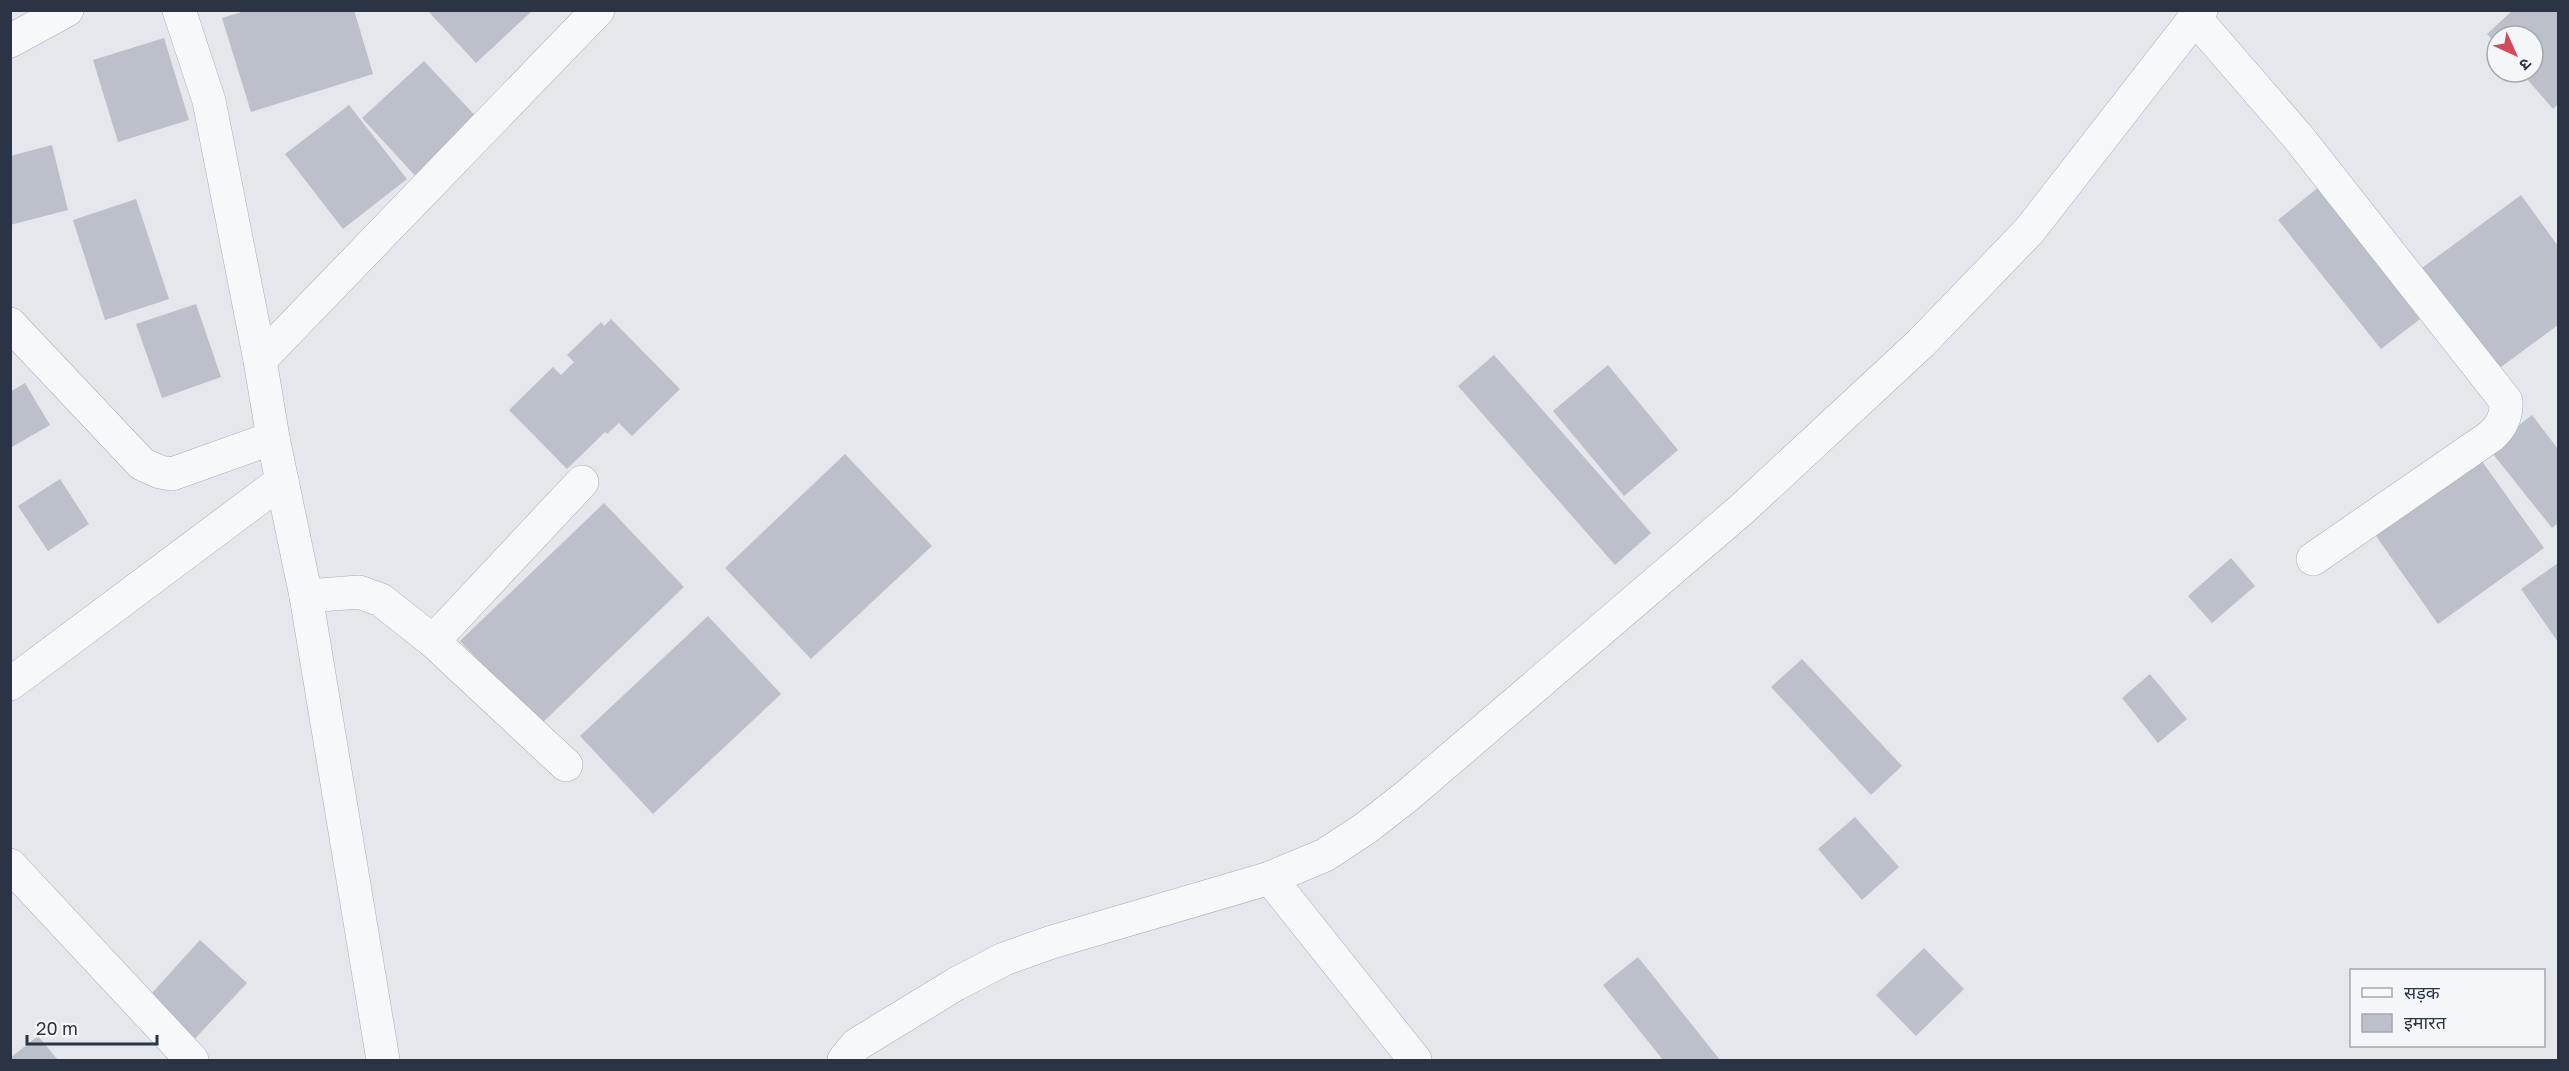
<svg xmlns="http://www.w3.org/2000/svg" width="2569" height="1071" font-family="'Golos Text','Noto Sans Devanagari',sans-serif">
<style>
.building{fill:#bbc0ca}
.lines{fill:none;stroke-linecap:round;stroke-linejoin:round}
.minor-casing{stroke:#a9aeb7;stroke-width:34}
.minor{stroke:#f7f8fa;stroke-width:33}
</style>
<rect width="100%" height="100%" fill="#e4e7ec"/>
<g class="building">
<path d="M248 10H354L373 74 251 112 222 18Z"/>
<path d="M427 10H533L476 63Z"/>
<path d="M2513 10H2558V104L2553 109 2521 72H2533V36H2497V45L2487 34Z"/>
<path d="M164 38 189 120 118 142 93 60Z"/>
<path d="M424 61 482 123 420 181 362 118Z"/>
<path d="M349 105 407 179 343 229 285 154Z"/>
<path d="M52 145 68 210 10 225V156Z"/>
<path d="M2320 186 2424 316 2381 349 2278 220Z"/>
<path d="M2521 195 2558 246V325L2497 370 2422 268Z"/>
<path d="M136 199 169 299 105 320 73 220Z"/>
<path d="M196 304 221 377 162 398 136 324Z"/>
<path d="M611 319 680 389 632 436 619 423 607 434 605 432 567 469 509 410 553 367 561 375 574 362 567 355 601 322 604 326Z"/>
<path d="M1494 355 1651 533 1615 565 1458 386Z"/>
<path d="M1608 365 1678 450 1624 496 1553 411Z"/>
<path d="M25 383 50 425 10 448V392Z"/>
<path d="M2532 415 2558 449V523L2552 528 2489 449Z"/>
<path d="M2476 453 2544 548 2438 624 2371 529Z"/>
<path d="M845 454 932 546 811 659 725 568Z"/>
<path d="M60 479 89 524 48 551 18 506Z"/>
<path d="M604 503 684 587 540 725 460 641Z"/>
<path d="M2231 558 2255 586 2212 623 2188 596Z"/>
<path d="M2558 563V642L2521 589Z"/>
<path d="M708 616 781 694 653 814 580 736Z"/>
<path d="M1802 659 1902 766 1871 795 1771 687Z"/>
<path d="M2150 674 2187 719 2158 743 2122 698Z"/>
<path d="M1855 817 1899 867 1862 900 1818 849Z"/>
<path d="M200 940 247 983 189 1045 143 1003Z"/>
<path d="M1924 948 1964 989 1916 1036 1876 995Z"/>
<path d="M1638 957 1720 1060H1663L1603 985Z"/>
<path d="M38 1036 58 1060H10V1058Z"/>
</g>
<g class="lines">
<g class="minor-casing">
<g id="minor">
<path d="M179 10 209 101 260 360 273 438 306 596 383 1060"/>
<path d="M2196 19 2298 137 2506 401C2507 416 2502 426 2491 436L2313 559"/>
<path d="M10 41 67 10"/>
<path d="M10 324 142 464 160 472 172 474 273 438"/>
<path d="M260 360 598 10"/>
<path d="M306 596 359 592 381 600 433 641 566 765"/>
<path d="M433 641 582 482"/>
<path d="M10 684 282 481"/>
<path d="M10 865 192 1060"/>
<path d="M1270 878 1415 1060"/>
<path d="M844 1060 856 1045 956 984 1004 959 1052 942 1270 878 1325 855 1366 828 1407 796 1741 510 1921 343 2029 231 2201 10"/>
</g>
</g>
<use href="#minor" class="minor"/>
</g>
<rect width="2569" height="1071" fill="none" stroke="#2b3445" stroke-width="24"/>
<rect x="2350" y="969" width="195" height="78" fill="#f4f6f9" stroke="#a4a8b1" stroke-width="1.5"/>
<rect x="2362" y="988" width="30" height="9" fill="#f7f8fa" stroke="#a4a8b1" stroke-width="1.5"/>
<text x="2404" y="999" font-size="18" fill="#2b3445">सड़क</text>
<rect x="2362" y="1014" width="30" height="18" fill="#bbc0ca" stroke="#a4a8b1" stroke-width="1.5"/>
<text x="2404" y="1029" font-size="18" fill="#2b3445">इमारत</text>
<g transform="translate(2515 54) rotate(135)"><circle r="28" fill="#f4f6f9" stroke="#a4a8b1" stroke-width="1.5"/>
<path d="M0-4.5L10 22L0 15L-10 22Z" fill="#d1495b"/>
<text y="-9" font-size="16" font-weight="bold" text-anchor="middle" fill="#2b3445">उ</text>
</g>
<path d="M27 1035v9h130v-9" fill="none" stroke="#2b3445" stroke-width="3"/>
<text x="36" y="1035" font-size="18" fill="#2b3445" stroke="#f4f6f9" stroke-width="4.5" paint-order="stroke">20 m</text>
</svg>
